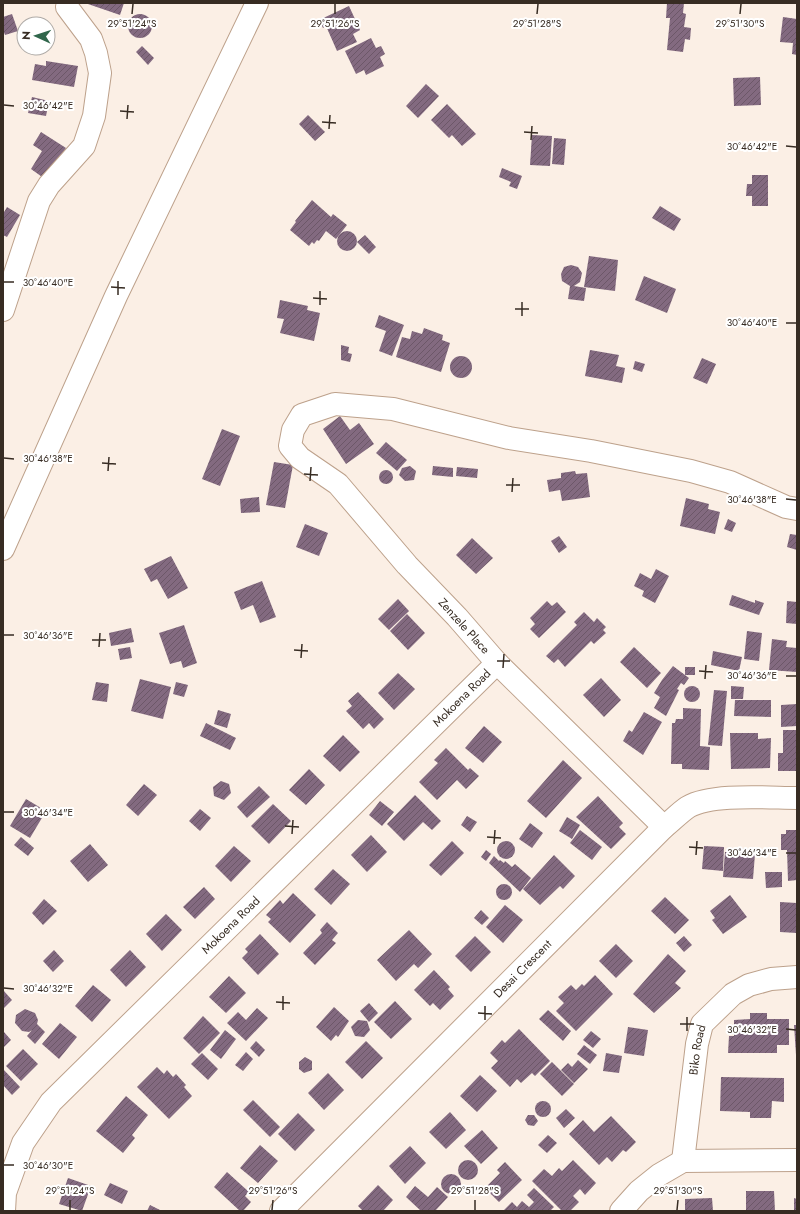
<svg xmlns="http://www.w3.org/2000/svg" width="800" height="1214" font-family="Jost,sans-serif">
<style>
.building{fill:url(#building-hatch)}
.lines{fill:none;stroke-linecap:round;stroke-linejoin:round}
.minor-casing{stroke:#bda18b;stroke-width:24}
.tertiary-casing{stroke:#bda18b;stroke-width:24}
.minor{stroke:#fff;stroke-width:22}
.tertiary{stroke:#fff;stroke-width:22}
.ticks{fill:none;stroke:#372c23;stroke-width:1.5}
.labels{text-anchor:middle;stroke-width:4;stroke-linejoin:round;paint-order:stroke}
.street-label{font-size:12px;fill:#372c23;stroke:#fff}
.ticks-label{font-size:10px;text-anchor:middle;fill:#372c23;stroke:#fff;stroke-width:4;stroke-linejoin:round;paint-order:stroke}
</style>
<defs>
<pattern id="building-hatch" width="6" height="6" patternUnits="userSpaceOnUse"><rect width="6" height="6" fill="#836a80"/><path d="M-1 1l2-2M0 6l6-6M5 7l2-2" fill="none" stroke="#6c5768"/></pattern>
</defs>
<rect width="100%" height="100%" fill="#fbefe5"/>
<g class="building">
<path d="M85 3H124L120 15Z"/>
<path d="M667 3H684L683 13 686 14 684 27 691 28 690 40 685 39 683 52 667 50 670 18H666Z"/>
<path d="M349 6 360 30 353 34 357 42 337 51 326 26 323 28 319 20Z"/>
<path d="M12 14 18 31 5 35 3 30V17Z"/>
<circle cx="140" cy="26" r="12"/>
<path d="M783 17 797 19V55L792 54 793 43 780 42Z"/>
<path d="M371 38 376 48 381 46 385 54 380 57 384 66 366 75 364 70 356 74 345 51Z"/>
<path d="M142 46 154 58 148 65 136 52Z"/>
<path d="M46 61 78 66 74 87 32 80 35 64 46 66Z"/>
<path d="M760 77 761 105 734 106 733 78Z"/>
<path d="M426 84 439 96 418 118 406 106Z"/>
<path d="M32 97 49 101 46 116 28 113Z"/>
<path d="M447 104 476 134 462 146 452 135 449 138 431 120Z"/>
<path d="M308 115 325 132 315 141 299 124Z"/>
<path d="M41 132 66 148 45 179 31 169 42 151 33 145Z"/>
<path d="M532 135 552 136 550 166 530 165Z"/>
<path d="M554 138 566 139 564 165 552 164Z"/>
<path d="M502 168 522 176 517 189 509 186 511 182 499 177Z"/>
<path d="M752 175H768V206H752V196H746L747 184H752Z"/>
<path d="M312 200 331 217 333 214 347 225 336 239 326 231 319 241 317 240 314 244 312 242 309 246 290 230 296 222 295 221Z"/>
<path d="M660 206 681 219 674 231 652 218Z"/>
<path d="M7 207 20 215 7 237 3 235V214Z"/>
<circle cx="347" cy="241" r="10"/>
<path d="M365 235 376 247 369 254 357 242Z"/>
<path d="M589 256 618 260 615 291 584 287Z"/>
<path d="M571 265 578 267 582 273 580 282 574 286 586 288 584 301 568 299 570 286 562 281 561 274 564 267Z"/>
<path d="M644 276 676 289 667 313 635 300Z"/>
<path d="M280 300 308 306 307 310 320 313 314 341 280 333 284 319 277 318Z"/>
<path d="M379 315 404 325 392 356 379 351 386 331 375 327Z"/>
<path d="M424 328 443 335 442 340 450 343 441 372 396 357 402 337 410 339 412 331 422 334Z"/>
<path d="M341 345 349 347 348 353 352 354 350 362 341 360Z"/>
<path d="M590 350 619 355 616 366 625 368 622 383 585 376Z"/>
<circle cx="461" cy="367" r="11"/>
<path d="M702 358 716 364 707 384 693 378Z"/>
<path d="M635 361 645 364 642 372 633 369Z"/>
<path d="M340 416 350 430 359 423 374 444 346 464 323 429Z"/>
<path d="M222 429 240 436 220 486 202 479Z"/>
<path d="M386 442 407 460 397 471 376 453Z"/>
<path d="M274 462 293 465 285 508 266 505Z"/>
<path d="M410 466 416 471 414 480 405 481 399 475 402 468Z"/>
<path d="M433 466 453 468V477L432 475Z"/>
<path d="M457 467 478 469 477 478 456 476Z"/>
<circle cx="386" cy="477" r="7"/>
<path d="M575 471 576 474 587 473 590 497 562 501 560 490 549 492 547 480 561 478V473Z"/>
<path d="M259 497 260 512 241 513 240 499Z"/>
<path d="M686 498 709 504 708 509 720 512 715 534 680 526Z"/>
<path d="M728 519 736 523 732 532 724 529Z"/>
<path d="M305 524 328 533 319 556 296 547Z"/>
<path d="M790 534 797 535V550L787 547Z"/>
<path d="M559 536 567 547 559 553 551 541Z"/>
<path d="M472 538 493 558 476 574 456 555Z"/>
<path d="M171 556 188 588 168 599 157 579 151 582 144 569Z"/>
<path d="M656 569 669 576 655 603 642 596 644 591 634 586 640 573 651 579Z"/>
<path d="M262 581 276 617 260 623 253 605 241 610 234 592Z"/>
<path d="M732 595 755 603V600L764 603 759 615 729 605Z"/>
<path d="M398 599 409 611 389 630 378 619Z"/>
<path d="M547 601 552 606 557 602 566 612 539 638 530 629 535 624 530 618Z"/>
<path d="M787 601 797 602V624L786 623Z"/>
<path d="M584 612 594 622 597 618 606 627 603 630 606 633 594 644 591 641 565 667 558 659 554 663 546 656 577 625 574 622Z"/>
<path d="M407 614 425 633 408 650 390 631Z"/>
<path d="M184 625 197 663 183 668 181 661 170 664 159 633Z"/>
<path d="M131 628 134 642 111 646 109 633Z"/>
<path d="M747 631 762 633 759 661 744 659Z"/>
<path d="M772 639 787 641 786 647 797 648V672L769 670Z"/>
<path d="M130 647 132 658 120 660 118 649Z"/>
<path d="M634 647 661 673 647 688 620 662Z"/>
<path d="M713 651 742 657 739 671 711 665Z"/>
<path d="M673 666 685 675V667H695V675H685L689 678 684 685 681 683 677 689 679 690 666 716 654 708 660 697 654 693 662 680Z"/>
<path d="M398 673 415 689 394 710 378 693Z"/>
<path d="M601 678 621 700 604 717 583 695Z"/>
<path d="M140 679 171 687 163 719 131 711Z"/>
<path d="M96 682 109 684 107 702 92 700Z"/>
<path d="M176 682 188 685 184 697 173 694Z"/>
<circle cx="692" cy="694" r="8"/>
<path d="M731 686 744 687 743 699H731Z"/>
<path d="M714 690 727 691 722 746 708 745Z"/>
<path d="M358 692 384 719 374 729 369 723 363 729 346 711 352 706 348 701Z"/>
<path d="M735 700H771V717L734 716Z"/>
<path d="M797 704V726L781 727V705Z"/>
<path d="M683 708 701 709 700 746 710 747 709 770 682 769V764H671L672 723H675L676 719H683Z"/>
<path d="M218 710 231 714 227 728 214 724Z"/>
<path d="M644 712 662 722 643 755 623 741 629 730 632 732Z"/>
<path d="M206 723 236 738 230 750 200 736Z"/>
<path d="M484 726 502 742 483 763 465 748Z"/>
<path d="M783 730H797V771H778V753H783Z"/>
<path d="M730 733H758V739L771 738 770 768 731 769Z"/>
<path d="M343 735 360 752 340 772 323 756Z"/>
<path d="M446 748 468 770 470 768 479 776 466 789 457 780 437 800 419 782 438 763 434 760Z"/>
<path d="M563 760 582 778 546 818 527 801Z"/>
<path d="M309 769 325 785 306 805 289 790Z"/>
<path d="M221 781 229 784 231 793 224 800 214 796 213 787Z"/>
<path d="M144 784 157 795 138 816 126 805Z"/>
<path d="M259 786 270 797 247 818 237 807Z"/>
<path d="M415 795 441 821 432 830 423 822 404 841 387 824Z"/>
<path d="M598 796 623 823 619 827 626 834 611 849 576 817Z"/>
<path d="M26 799 46 811 30 838 10 826Z"/>
<path d="M380 801 394 812 382 826 369 815Z"/>
<path d="M273 804 291 821 269 844 251 826Z"/>
<path d="M200 809 211 818 200 831 189 821Z"/>
<path d="M467 816 477 822 470 832 461 825Z"/>
<path d="M567 817 580 825 572 839 559 831Z"/>
<path d="M530 823 543 833 532 848 519 839Z"/>
<path d="M580 830 602 847 592 860 570 843Z"/>
<path d="M786 830H797V880L788 881 787 850H781V834H786Z"/>
<path d="M371 835 387 852 367 872 351 855Z"/>
<path d="M21 837 34 848 28 856 14 845Z"/>
<path d="M452 841 464 853 441 876 429 865Z"/>
<circle cx="506" cy="850" r="9"/>
<path d="M90 844 108 865 88 882 70 861Z"/>
<path d="M234 846 251 861 231 882 215 866Z"/>
<path d="M704 846 724 847 723 871 702 869Z"/>
<path d="M733 848 747 849V854H755L753 879 723 877 725 852H732Z"/>
<path d="M486 850 491 854 486 861 481 857Z"/>
<path d="M554 855 575 876 563 889 560 886 540 905 523 889Z"/>
<path d="M494 856 499 861 500 860 504 863 505 861 512 867 515 864 531 878 520 892 489 863Z"/>
<path d="M333 869 350 884 331 905 314 889Z"/>
<path d="M765 872H782V887L766 888Z"/>
<circle cx="504" cy="892" r="8"/>
<path d="M204 887 215 899 195 919 183 907Z"/>
<path d="M293 893 316 915 290 943 268 922 271 919 266 915 280 900 283 904Z"/>
<path d="M730 895 747 917 723 934 712 920 715 918 710 911Z"/>
<path d="M665 897 689 920 675 934 651 911Z"/>
<path d="M44 899 57 911 43 925 32 913Z"/>
<path d="M780 902 797 903V933L780 932Z"/>
<path d="M505 905 523 920 503 943 486 927Z"/>
<path d="M481 910 489 918 482 925 474 918Z"/>
<path d="M166 914 182 930 162 951 146 934Z"/>
<path d="M327 922 338 933 332 940 336 943 315 965 303 953 322 933 320 930Z"/>
<path d="M409 930 432 954 418 968 414 964 396 981 377 960Z"/>
<path d="M260 934 279 954 258 975 242 958 248 952 245 949Z"/>
<path d="M475 936 491 952 471 972 455 956Z"/>
<path d="M684 936 692 945 684 952 676 943Z"/>
<path d="M616 944 633 961 616 978 599 961Z"/>
<path d="M54 950 64 961 53 972 43 961Z"/>
<path d="M130 950 146 967 126 987 110 970Z"/>
<path d="M668 954 686 971 675 983 681 988 654 1013 633 994Z"/>
<path d="M434 970 450 987 448 989 454 996 440 1010 433 1003 430 1006 414 990Z"/>
<path d="M595 975 613 994 576 1031 556 1011 564 1003 558 997 571 985 576 990 582 984 584 986Z"/>
<path d="M229 976 246 993 226 1013 209 997Z"/>
<path d="M93 985 111 1000 92 1022 75 1006Z"/>
<path d="M3 990 12 1000 3 1009Z"/>
<path d="M395 1001 412 1019 391 1039 374 1022Z"/>
<path d="M369 1003 378 1013 369 1022 360 1011Z"/>
<path d="M334 1007 349 1021 338 1037 336 1035 331 1041 316 1027Z"/>
<path d="M257 1008 268 1018 246 1041 227 1023 238 1012 246 1020Z"/>
<path d="M25 1009 35 1013 38 1020 37 1024 45 1032 35 1044 27 1036 32 1030 29 1032 22 1031 15 1023 16 1015Z"/>
<path d="M548 1010 571 1031 563 1041 539 1019Z"/>
<path d="M750 1013H767V1019H789V1045H777V1053H728L729 1036H734V1020L750 1019Z"/>
<path d="M203 1016 220 1033 199 1054 183 1038Z"/>
<path d="M358 1020 367 1021 370 1030 364 1037 355 1036 351 1027Z"/>
<path d="M60 1023 77 1037 59 1059 42 1044Z"/>
<path d="M794 1025H797V1055H796Z"/>
<path d="M628 1027 648 1030 644 1056 624 1053Z"/>
<path d="M519 1029 550 1061 535 1076 532 1073 521 1083 517 1079 510 1087 491 1068 498 1061 490 1053 502 1040 505 1043Z"/>
<path d="M225 1030 236 1039 221 1059 210 1050Z"/>
<path d="M591 1031 601 1039 593 1048 583 1040Z"/>
<path d="M4 1032 11 1040 3 1048V1033Z"/>
<path d="M256 1041 265 1050 259 1057 250 1048Z"/>
<path d="M366 1041 383 1058 362 1079 345 1062Z"/>
<path d="M584 1045 597 1055 590 1064 577 1054Z"/>
<path d="M23 1049 38 1064 21 1081 6 1066Z"/>
<path d="M246 1052 253 1059 243 1071 235 1065Z"/>
<path d="M202 1053 218 1069 208 1080 191 1064Z"/>
<path d="M606 1053 622 1056 619 1073 603 1071Z"/>
<path d="M305 1057 312 1061V1070L304 1073 299 1069V1062Z"/>
<path d="M578 1060 588 1069 574 1083 561 1070 568 1063 572 1067Z"/>
<path d="M552 1062 574 1084 562 1096 540 1074Z"/>
<path d="M157 1067 164 1074 167 1070 173 1077 176 1074 186 1085 184 1087 192 1096 169 1119 137 1087Z"/>
<path d="M3 1069 20 1087 12 1095 3 1085Z"/>
<path d="M328 1073 344 1090 324 1110 308 1093Z"/>
<path d="M480 1075 497 1091 477 1112 460 1096Z"/>
<path d="M721 1077 784 1078V1102L772 1101 771 1118H750V1112L720 1111Z"/>
<path d="M126 1096 148 1115 132 1135 135 1138 123 1153 96 1131Z"/>
<path d="M253 1100 280 1127 270 1137 243 1110Z"/>
<circle cx="543" cy="1109" r="8"/>
<path d="M566 1109 575 1118 564 1128 556 1118Z"/>
<path d="M450 1112 466 1130 446 1149 429 1132Z"/>
<path d="M298 1113 315 1130 295 1151 278 1134Z"/>
<path d="M528 1115H534L538 1121 534 1126 528 1125 525 1120Z"/>
<path d="M611 1116 636 1142 626 1152 623 1150 612 1162 607 1157 599 1165 569 1134 583 1120 594 1132Z"/>
<path d="M482 1130 498 1148 481 1164 464 1146Z"/>
<path d="M548 1135 557 1143 547 1153 538 1145Z"/>
<path d="M260 1145 278 1161 258 1183 240 1168Z"/>
<path d="M410 1146 426 1163 405 1184 389 1166Z"/>
<circle cx="468" cy="1170" r="10"/>
<path d="M573 1160 596 1183 585 1195 580 1189 573 1196 579 1202 570 1211H562L532 1181 544 1169 552 1176 559 1168 562 1171Z"/>
<path d="M505 1162 522 1180 499 1202 485 1188 500 1173 497 1170Z"/>
<path d="M227 1172 249 1192 245 1196 251 1202 243 1211H240L214 1187Z"/>
<circle cx="451" cy="1184" r="10"/>
<path d="M68 1178 91 1186 82 1211 59 1204Z"/>
<path d="M110 1183 128 1191 122 1204 104 1195Z"/>
<path d="M378 1185 393 1200 383 1211H363L358 1206Z"/>
<path d="M415 1186 428 1197 437 1187 448 1197 435 1211H421L406 1197Z"/>
<path d="M534 1188 554 1207 550 1211H503L512 1202 517 1207 522 1201 529 1207 534 1202 527 1195Z"/>
<path d="M746 1191H774L775 1211H746Z"/>
<path d="M712 1198 713 1211H685V1199Z"/>
<path d="M794 1198 797 1199V1211H794Z"/>
<path d="M150 1205 162 1211H147Z"/>
</g>
<g class="lines">
<g class="minor-casing">
<g id="minor">
<path d="M3 310 39 201 49 185 84 146 94 116 100 73 96 53 91 39 67 7"/>
<path d="M664 827 497 663 457 617 407 565 338 484 300 458 290 446 293 430 302 415 335 404 393 409 509 438 591 451 691 471 730 482 786 507 797 509"/>
<path id="s1" d="M683 1161 697 1044 702 1024 733 994 749 985 771 979 797 977"/>
<path id="s2" d="M4 1211 5 1193 23 1143 51 1102 497 663"/>
<path id="s3" d="M281 1211 664 827C672 821 679 813 688 807 712 793 769 798 797 798"/>
<path d="M621 1211 639 1191 659 1175 683 1161 797 1160"/>
</g>
</g>
<g class="tertiary-casing">
<path id="tertiary" d="M3 549 116 296 257 3"/>
</g>
<use href="#minor" class="minor"/>
<use href="#tertiary" class="tertiary"/>
</g>
<path class="ticks" d="M132 14 133 4M335 14V4M537 14 538 4M740 14 741 4M4 105 14 106M120 111 134 112M127 119 128 105M322 122 336 123M329 129 330 115M524 132 538 133M531 140 532 126M786 146 796 147M4 282H14M111 287 125 288M118 295V281M313 298 327 299M320 305V291M515 309H529M522 316V302M786 323H796M4 458 14 459M102 463 116 464M108 471 109 457M304 474 318 475M310 481 311 467M506 485H520M512 492 513 478M786 499 796 500M4 635H14M92 640H106M99 647 100 633M294 650 308 651M301 658 302 644M497 661H510M503 668 504 654M699 671 713 672M786 676H796M705 679 706 665M4 812H14M285 826 299 827M292 834 293 820M487 837 501 838M494 844 495 830M689 847 703 848M786 853H796M696 855 697 841M4 988 14 989M276 1002 290 1003M283 1010V996M478 1013 492 1014M485 1020V1006M680 1024H694M786 1029 796 1030M687 1031V1017M4 1165H14M70 1210V1200M272 1210 273 1200M475 1210V1200M677 1210 678 1200"/>
<g class="labels">
<g class="street-label">
<text transform="translate(464 626) rotate(48)" y="4">Zenzele Place</text>
<text dy="4" stroke="none"><textPath href="#s2" startOffset="697">Mokoena Road</textPath></text>
<text dy="4" stroke="none"><textPath href="#s2" startOffset="373">Mokoena Road</textPath></text>
<text dy="4" stroke="none"><textPath href="#s3" startOffset="342">Desai Crescent</textPath></text>
<text dy="4" stroke="none"><textPath href="#s1" startOffset="112">Biko Road</textPath></text>
</g>
</g>
<g class="ticks-label">
<text x="132" y="27">29°51'24"S</text>
<text x="335" y="27">29°51'26"S</text>
<text x="537" y="27">29°51'28"S</text>
<text x="740" y="27">29°51'30"S</text>
<text x="48" y="109">30°46'42"E</text>
<text x="752" y="150">30°46'42"E</text>
<text x="48" y="286">30°46'40"E</text>
<text x="752" y="326">30°46'40"E</text>
<text x="48" y="462">30°46'38"E</text>
<text x="752" y="503">30°46'38"E</text>
<text x="48" y="639">30°46'36"E</text>
<text x="752" y="679">30°46'36"E</text>
<text x="48" y="816">30°46'34"E</text>
<text x="752" y="856">30°46'34"E</text>
<text x="48" y="992">30°46'32"E</text>
<text x="752" y="1033">30°46'32"E</text>
<text x="48" y="1169">30°46'30"E</text>
<text x="70" y="1194">29°51'24"S</text>
<text x="273" y="1194">29°51'26"S</text>
<text x="475" y="1194">29°51'28"S</text>
<text x="678" y="1194">29°51'30"S</text>
</g>
<rect width="800" height="1214" fill="none" stroke="#372c23" stroke-width="8"/>
<g transform="translate(36 36) rotate(273)"><circle r="19" fill="#ffffff" stroke="#afaba7"/>
<path d="M0-3L7 15L0 10L-7 15Z" fill="#30664b"/>
<text y="-6" font-size="11" font-weight="bold" text-anchor="middle" fill="#372c23">N</text>
</g>
</svg>
